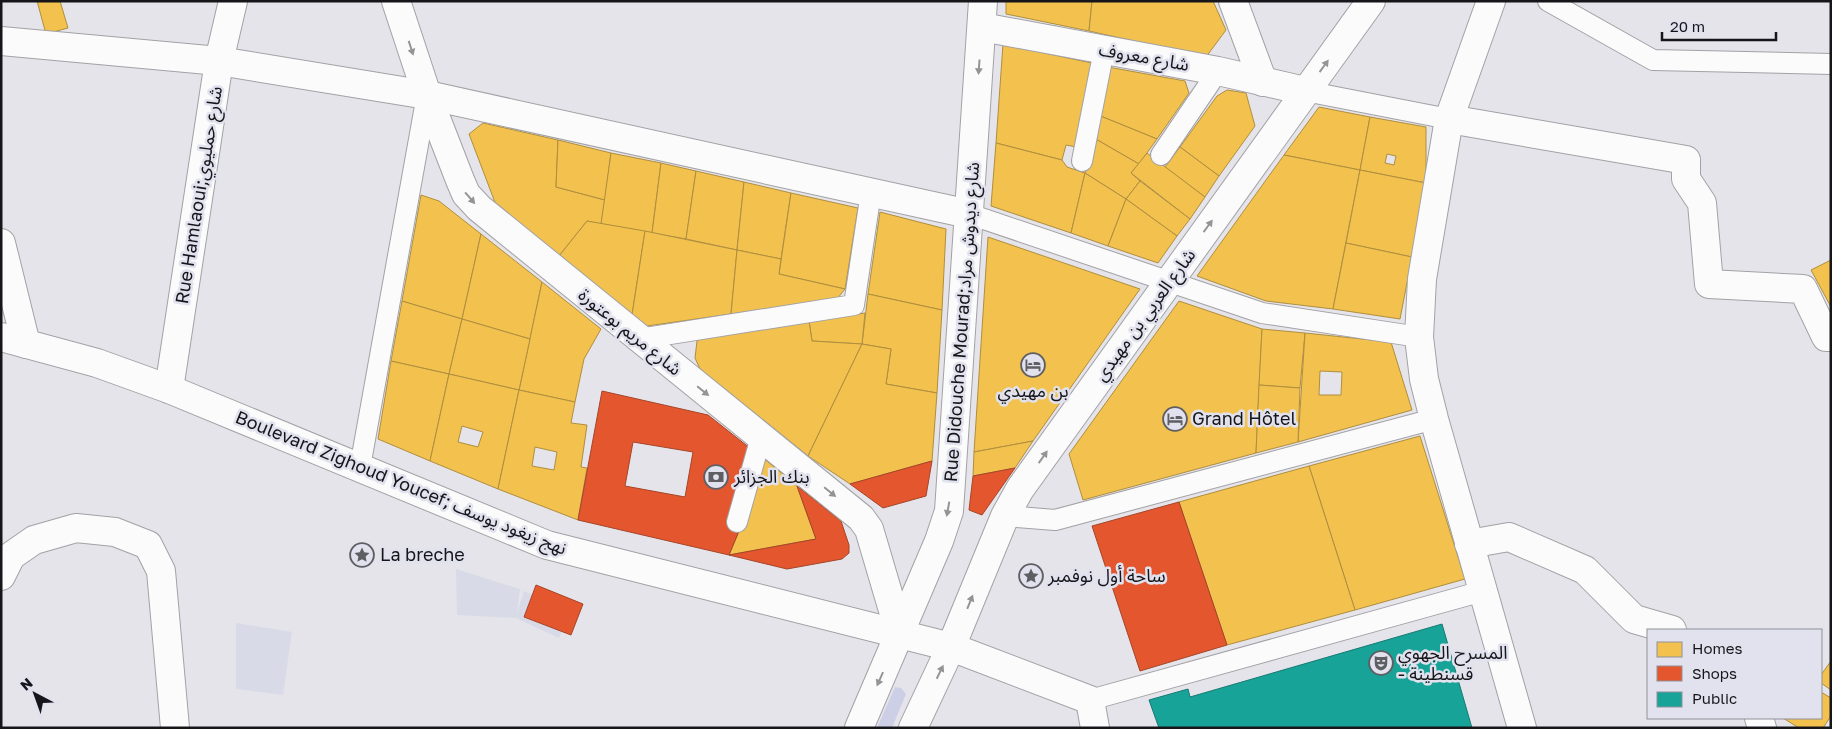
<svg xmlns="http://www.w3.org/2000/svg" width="1832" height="729" font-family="'Golos Text','Noto Sans Arabic',sans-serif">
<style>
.built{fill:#d9dae7}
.green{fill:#cdcfe7}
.homes{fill:#f2c14e;stroke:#b08e3e;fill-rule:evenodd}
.shops{fill:#e4572e;stroke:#a64428;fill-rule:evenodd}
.public{fill:#17a398;stroke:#177972}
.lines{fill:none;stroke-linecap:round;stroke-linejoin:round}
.lane-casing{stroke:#a2a2a6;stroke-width:22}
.street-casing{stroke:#a2a2a6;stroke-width:30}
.secondary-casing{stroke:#a2a2a6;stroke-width:30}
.lane{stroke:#fbfbfc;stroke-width:20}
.street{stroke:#fbfbfc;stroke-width:28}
.secondary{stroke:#fbfbfc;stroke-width:28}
.oneway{fill:#949496}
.labels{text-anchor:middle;stroke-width:5;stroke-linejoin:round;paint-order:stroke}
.street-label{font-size:18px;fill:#16161a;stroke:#e1e2ed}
.poi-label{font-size:18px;fill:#16161a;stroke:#e1e2ed;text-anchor:start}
</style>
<rect width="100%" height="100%" fill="#e4e4ea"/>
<g class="built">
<path d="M456 569 520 589 517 613 524 591 570 612 559 638 516 618 457 615Z"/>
<path d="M236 623 292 632 283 695 236 689Z"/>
</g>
<path class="green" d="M895 687 901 688 906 694 892 728H877Z"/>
<g class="homes">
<path d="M37 1H60L68 28 46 34Z"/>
<path d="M1006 1H1092L1089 31 1006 14Z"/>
<path d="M1092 1H1213L1226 30 1206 57 1089 31Z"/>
<path d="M1003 44 1096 64 1082 148 1066 145 1062 160 996 143Z"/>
<path d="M1108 67 1185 81 1189 93 1157 139 1098 115Z"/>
<path d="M1227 90 1246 93 1255 126 1219 176 1180 147 1217 96Z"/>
<path d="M1319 107 1370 117 1360 170 1284 155Z"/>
<path d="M1098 115 1157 139 1139 164 1094 138Z"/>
<path d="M1370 117 1426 127V183L1360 170ZM1387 154 1396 156 1394 165 1385 163Z"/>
<path d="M483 123 558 140 556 187 605 200 601 224 587 221 559 256 496 205 469 134Z"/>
<path d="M1094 138 1139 164 1131 173 1140 181 1126 199 1085 173Z"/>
<path d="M558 140 611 153 605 200 556 187Z"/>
<path d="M996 143 1062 160 1067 167 1085 173 1071 233 991 206Z"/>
<path d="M1180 147 1219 176 1205 197 1165 167Z"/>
<path d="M611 153 661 163 652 233 601 224Z"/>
<path d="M1147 153 1205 197 1190 219 1131 173Z"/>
<path d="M1284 155 1360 170 1333 309 1266 301 1197 276Z"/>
<path d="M661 163 696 171 686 239 652 233Z"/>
<path d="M1360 170 1426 183 1412 257 1346 243Z"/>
<path d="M696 171 744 182 737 250 686 239Z"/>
<path d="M1085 173 1126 199 1108 246 1071 233Z"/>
<path d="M1140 181 1190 219 1177 236 1126 199Z"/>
<path d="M744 182 791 193 781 259 737 250Z"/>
<path d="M791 193 858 208 845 289 779 274Z"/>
<path d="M421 195 439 201 481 234 462 319 402 301Z"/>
<path d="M1126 199 1177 236 1158 263 1108 246Z"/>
<path d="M880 212 946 229 942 310 868 294Z"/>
<path d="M587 221 645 231 632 315 559 256Z"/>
<path d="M645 231 737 250 731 314 647 326 632 315Z"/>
<path d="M481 234 542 282 530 339 462 319Z"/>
<path d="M988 237 1140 289 1033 441 974 452Z"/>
<path d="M1346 243 1412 257 1400 319 1333 309Z"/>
<path d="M737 250 781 259 779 274 845 289 837 299 731 314Z"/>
<path d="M1831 260V307L1811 270Z"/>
<path d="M542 282 601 329 584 359 575 402 519 390Z"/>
<path d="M868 294 942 310 937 393 886 384 891 349 862 344Z"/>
<path d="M402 301 462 319 449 374 391 361Z"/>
<path d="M1179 301 1262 329 1256 453 1083 500 1069 454Z"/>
<path d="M865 313 862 344 812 341 809 321Z"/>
<path d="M462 319 530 339 519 390 449 374Z"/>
<path d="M809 321 812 341 862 344 808 456 700 369 695 358 697 341 707 335Z"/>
<path d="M1262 329 1305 333 1300 388 1259 385Z"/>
<path d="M1305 333 1391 342 1412 410 1298 442ZM1320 371 1342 372 1341 395H1319Z"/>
<path d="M862 344 891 349 886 384 937 393 932 461 850 484 808 456Z"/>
<path d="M391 361 449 374 430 461 378 439Z"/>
<path d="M449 374 519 390 498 489 430 461ZM462 426 483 432 478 447 458 442Z"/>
<path d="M1259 385 1300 388 1298 442 1256 453Z"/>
<path d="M519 390 575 402 571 423 587 425 581 467 587 468 578 520 498 489ZM535 447 557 452 554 470 532 466Z"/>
<path d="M1420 436 1465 579 1355 610 1309 466Z"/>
<path d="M1033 441 1015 468 973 476 974 452Z"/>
<path d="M762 457 797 486 816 539 729 555 739 531Z"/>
<path d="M1309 466 1355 610 1227 645 1179 502Z"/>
<path d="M1831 661V690L1821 683V675Z"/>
<path d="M1821 692 1831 698V716L1823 728H1799L1783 718H1821Z"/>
</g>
<g class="shops">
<path d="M602 391 708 415 751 449 739 531 729 555 578 520ZM633 442 693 452 685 497 625 486Z"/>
<path d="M932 461 926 496 883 508 850 484Z"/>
<path d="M1015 468 982 515 969 510 973 476Z"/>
<path d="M797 486 841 521 849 545V553L842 559 787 569 729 555 816 539Z"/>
<path d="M1179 502 1227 645 1140 671 1092 526Z"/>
<path d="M536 585 583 604 571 635 524 617Z"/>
</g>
<path class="public" d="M1442 624 1472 728H1159L1149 700 1188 689 1190 697Z"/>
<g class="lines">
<g class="lane-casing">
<g id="lane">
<path d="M1548 1 1653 60 1831 64"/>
<path d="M1305 91 1449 119"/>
<path d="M1161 155 1218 71"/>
<path d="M1082 161 1104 50"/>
<path d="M969 214 1262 313 1419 337"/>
<path d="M639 339 854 305 871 192"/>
<path d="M360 467 427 95"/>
<path d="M1005 516 1055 520 1434 419"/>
<path d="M737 522 761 437"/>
<path d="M1090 700 1483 591"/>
</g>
</g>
<g class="street-casing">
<g id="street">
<path d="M396 1 427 95 460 180 466 194 479 208 861 518 869 529 900 634"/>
<path d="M1233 1 1263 82"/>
<path d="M1491 1 1449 119 1422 279 1419 337 1424 379 1434 419 1522 728"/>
<path d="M982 27 1218 71 1305 91"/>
<path d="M1 41 219 61 427 95 969 214"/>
<path d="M1449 119 1686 160V179L1702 203 1709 284 1803 289 1826 337H1831"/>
<path d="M1 243 26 344"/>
<path d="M169 389 219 61 233 1"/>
<path d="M1469 544 1509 537 1585 570 1634 619 1672 630"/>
<path d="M1 576 11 556 34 540 76 528 115 532 148 545 161 571 175 728"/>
<path d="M951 647 1090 700 1095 728"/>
<path d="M1759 718 1762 728"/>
</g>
</g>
<g class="secondary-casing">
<g id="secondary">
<path d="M1 337 97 363 169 389 547 545 951 647"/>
<path d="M859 728 939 541 949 511 983 1"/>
<path d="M913 728 951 647 1005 516 1020 489 1371 1"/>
</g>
</g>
<use href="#lane" class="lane"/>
<use href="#street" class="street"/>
<use href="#secondary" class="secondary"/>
</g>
<defs><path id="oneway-solid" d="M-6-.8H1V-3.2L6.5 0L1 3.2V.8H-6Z" transform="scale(1.25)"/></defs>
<g class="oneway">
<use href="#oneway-solid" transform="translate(411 48) rotate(72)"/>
<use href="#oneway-solid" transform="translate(1324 66) rotate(-54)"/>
<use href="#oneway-solid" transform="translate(979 67) rotate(94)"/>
<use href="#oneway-solid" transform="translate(470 198) rotate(49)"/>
<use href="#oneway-solid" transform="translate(1208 226) rotate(-54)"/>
<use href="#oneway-solid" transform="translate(703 391) rotate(39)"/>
<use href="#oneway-solid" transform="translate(1043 457) rotate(-55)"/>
<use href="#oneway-solid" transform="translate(830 492) rotate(39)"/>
<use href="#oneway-solid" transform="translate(948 509) rotate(100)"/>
<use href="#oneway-solid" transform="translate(970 602) rotate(-68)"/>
<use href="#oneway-solid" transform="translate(940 672) rotate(-64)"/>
<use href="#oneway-solid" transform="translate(880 679) rotate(114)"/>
</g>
<defs>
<g id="hotel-ring" transform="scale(1.25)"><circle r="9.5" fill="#e1e2ed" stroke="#5e5e63" stroke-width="1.5"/><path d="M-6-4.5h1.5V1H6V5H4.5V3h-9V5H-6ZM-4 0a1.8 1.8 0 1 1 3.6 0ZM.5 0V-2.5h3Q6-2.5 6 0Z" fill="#5e5e63"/></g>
<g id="bank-ring" transform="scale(1.25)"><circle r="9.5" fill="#e1e2ed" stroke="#5e5e63" stroke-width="1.5"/><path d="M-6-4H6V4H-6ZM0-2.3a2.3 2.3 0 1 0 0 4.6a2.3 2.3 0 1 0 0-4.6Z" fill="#5e5e63"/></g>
<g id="sight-ring" transform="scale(1.25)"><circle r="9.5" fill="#e1e2ed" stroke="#5e5e63" stroke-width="1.5"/><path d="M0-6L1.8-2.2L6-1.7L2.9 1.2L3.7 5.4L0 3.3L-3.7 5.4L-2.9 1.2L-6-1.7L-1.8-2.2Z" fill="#5e5e63"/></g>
<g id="theatre-ring" transform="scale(1.25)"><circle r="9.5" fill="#e1e2ed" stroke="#5e5e63" stroke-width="1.5"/><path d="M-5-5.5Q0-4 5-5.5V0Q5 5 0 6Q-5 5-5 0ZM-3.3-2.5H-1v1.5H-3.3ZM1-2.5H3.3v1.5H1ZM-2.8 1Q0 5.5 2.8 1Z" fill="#5e5e63"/></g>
</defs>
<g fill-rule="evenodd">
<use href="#hotel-ring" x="1033" y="365"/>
<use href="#hotel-ring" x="1175" y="419"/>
<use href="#bank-ring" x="716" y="477"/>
<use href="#sight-ring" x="362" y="555"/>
<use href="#sight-ring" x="1031" y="576"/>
<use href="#theatre-ring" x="1381" y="663"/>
</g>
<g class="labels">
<g class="street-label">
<text transform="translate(1144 57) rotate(10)" y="6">شارع معروف</text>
<text transform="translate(199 195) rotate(-81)" y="6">Rue Hamlaoui;شارع حمليوي</text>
<text transform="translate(1145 315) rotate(-54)" y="6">شارع العربي بن مهيدي</text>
<text transform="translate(962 322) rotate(-86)" y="6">Rue Didouche Mourad;شارع ديدوش مراد</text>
<text transform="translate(630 332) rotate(39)" y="6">شارع مريم بوعتورة</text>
<text transform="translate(401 483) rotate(22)" y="6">Boulevard Zighoud Youcef; نهج زيغود يوسف</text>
</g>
<g class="poi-label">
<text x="1033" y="397" text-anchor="middle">بن مهيدي</text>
<text x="1192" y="425">Grand Hôtel</text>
<text x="734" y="483">بنك الجزائر</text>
<text x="380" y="561">La breche</text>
<text x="1048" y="582">ساحة أول نوفمبر</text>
<text x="1398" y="659">المسرح الجهوي<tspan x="1398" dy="21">- قسنطينة</tspan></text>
</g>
</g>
<rect width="1832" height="729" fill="none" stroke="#16161a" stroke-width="5"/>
<rect x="1647" y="629" width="175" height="90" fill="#e1e2ed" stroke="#909099"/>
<rect x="1657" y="642" width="25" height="15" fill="#f2c14e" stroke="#909099"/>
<text x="1692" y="654" font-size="15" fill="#16161a">Homes</text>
<rect x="1657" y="666" width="25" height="15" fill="#e4572e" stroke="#909099"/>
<text x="1692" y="679" font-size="15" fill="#16161a">Shops</text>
<rect x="1657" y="692" width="25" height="15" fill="#17a398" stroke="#909099"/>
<text x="1692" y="704" font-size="15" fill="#16161a">Public</text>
<g transform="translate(35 694) rotate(319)" stroke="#e1e2ed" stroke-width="4" paint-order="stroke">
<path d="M0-4L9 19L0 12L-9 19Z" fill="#16161a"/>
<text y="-8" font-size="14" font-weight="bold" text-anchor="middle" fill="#16161a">N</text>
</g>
<path d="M1662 32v8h114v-8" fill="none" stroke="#16161a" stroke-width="2.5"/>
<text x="1670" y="32" font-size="15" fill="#16161a" stroke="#e1e2ed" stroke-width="4" paint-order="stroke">20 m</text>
</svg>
